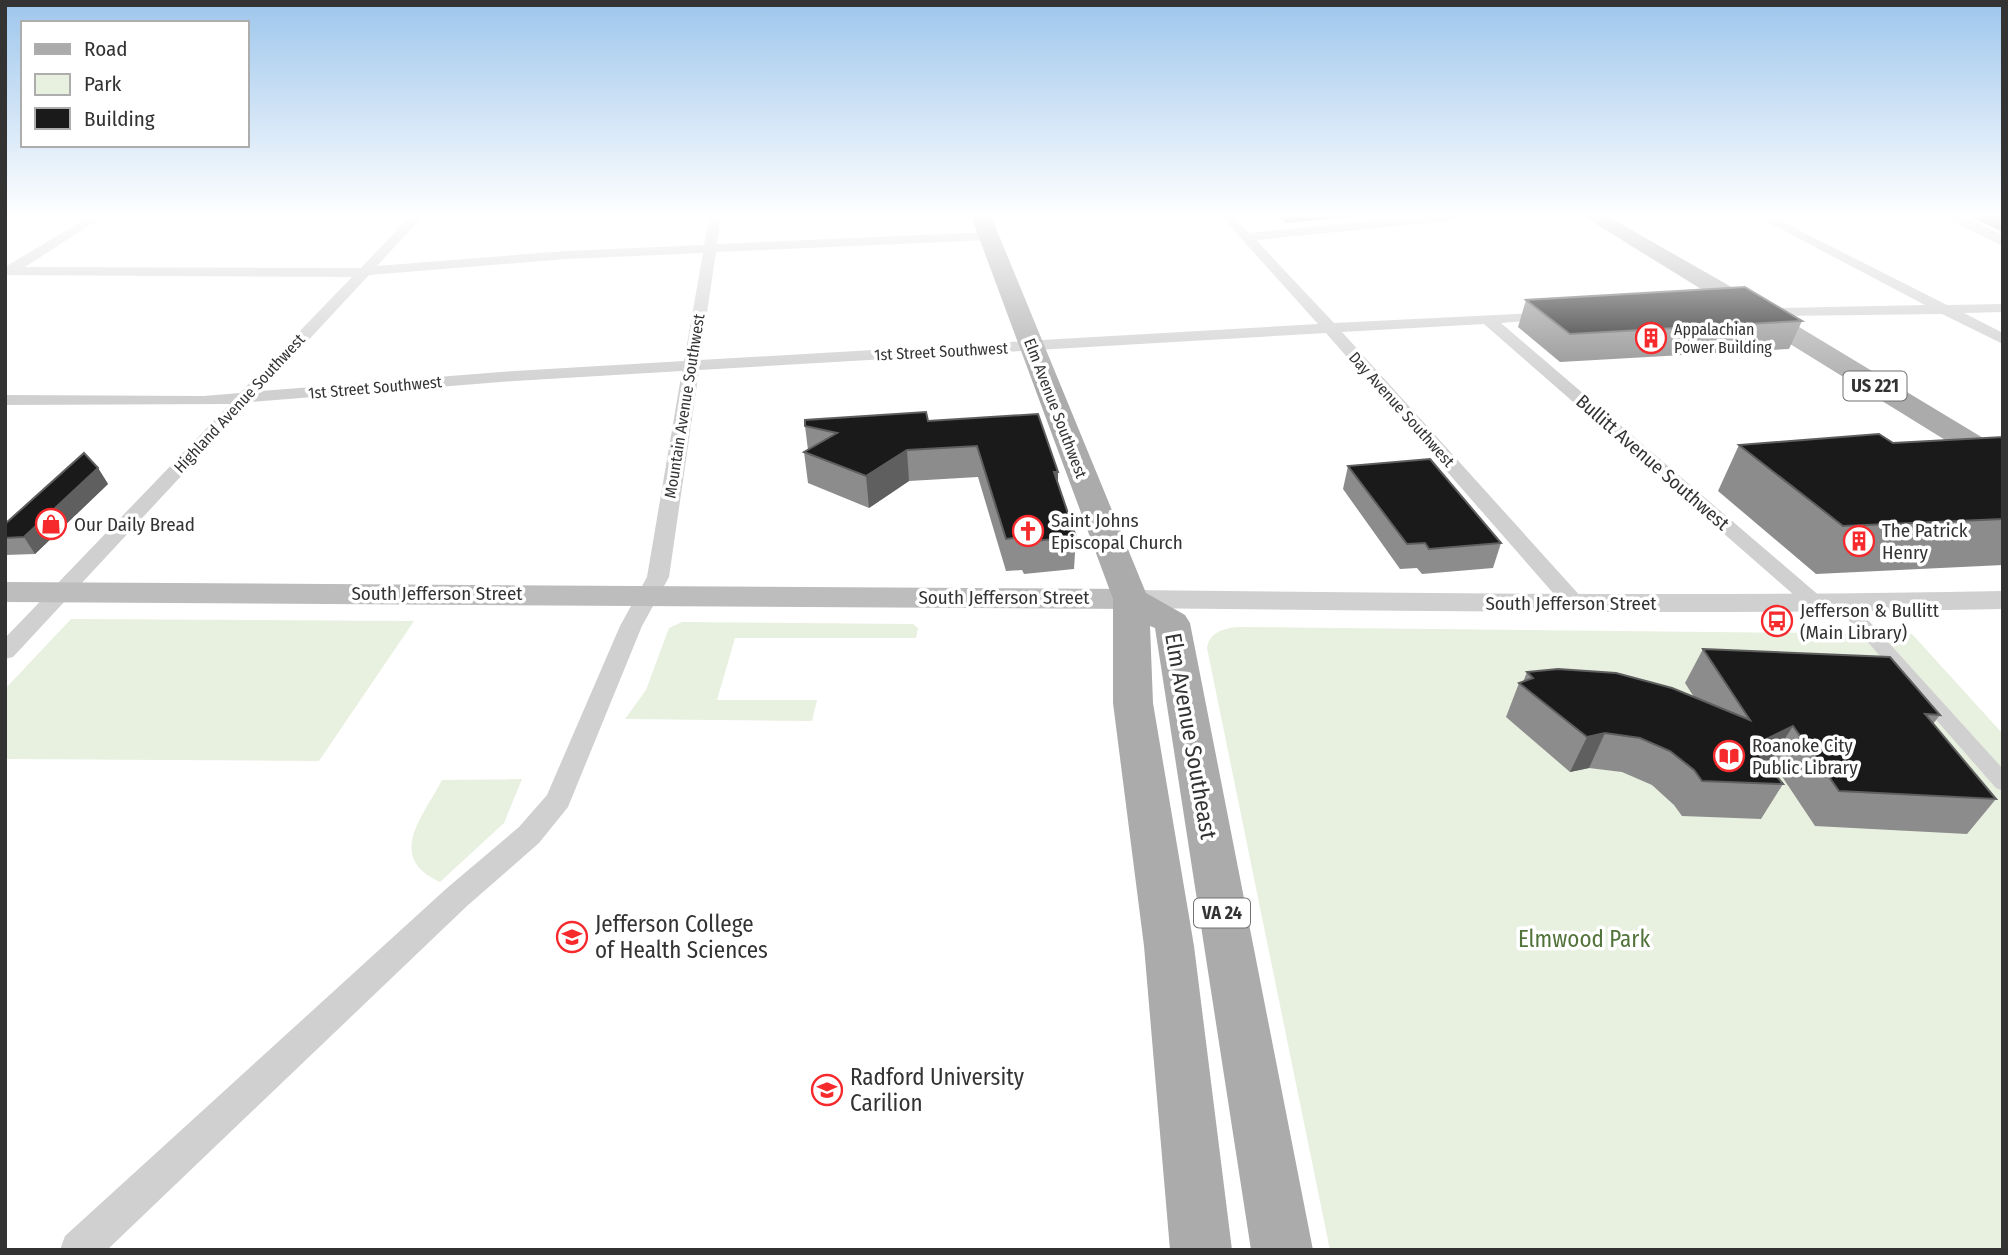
<svg xmlns="http://www.w3.org/2000/svg" width="2008" height="1255" font-family="'Fira Sans Condensed',sans-serif">
<style>
.green{fill:#e8f0e0}
.lines{fill:none;stroke-linecap:round;stroke-linejoin:round}
.pedestrian{fill:#d0d0d0;fill-rule:evenodd}
.minor{fill:#d0d0d0;fill-rule:evenodd}
.tertiary{fill:#d0d0d0;fill-rule:evenodd}
.secondary{fill:#bdbdbd;fill-rule:evenodd}
.primary{fill:#ababab;fill-rule:evenodd}
.wall{fill:#8c8c8c}
.shaded-wall{fill:#5f5f5f}
.building{fill:#1a1a1a;stroke:#5f5f5f;stroke-width:2}
.labels{text-anchor:middle;stroke-width:7;stroke-linejoin:round;paint-order:stroke}
.far-poi-label{font-size:16px;fill:#333;stroke:#fff;text-anchor:start}
.far-street-label{font-size:16px;fill:#333;stroke:#fff}
.shield{fill:#fff;stroke:#707070;stroke-width:2}
.shield-label{font-size:18px;font-weight:bold;fill:#333}
.street-label{font-size:19px;fill:#333;stroke:#fff}
.poi-label{font-size:19px;fill:#333;stroke:#fff;text-anchor:start}
.near-street-label{font-size:23px;fill:#333;stroke:#fff}
.near-poi-label{font-size:23px;fill:#333;stroke:#fff;text-anchor:start}
.near-park-label{font-size:23px;fill:#52743a;stroke:#fff}
</style>
<rect width="100%" height="100%" fill="#fff"/>
<g class="green">
<path d="M71 619 414 621 319 761 5 759V689Z"/>
<path d="M682 622 913 624 918 628 916 638H735L717 700H817L812 721 625 719 646 690 669 628Z"/>
<path d="M1236 627 1912 634 2003 734V1250H1330L1207 648C1209 633 1222 629 1236 627Z"/>
<path d="M522 779 504 823 440 882C385 857 423 817 442 780Z"/>
</g>
<g class="lines">
<path class="pedestrian" d="M1843 598 1849 599 2003 769V791L1996 788 1837 607 1834 603Z"/>
<g class="minor">
<path d="M90 216H104L25 267 361 268 410 216H423L377 266 566 251 704 245 709 216H721L717 244 989 232 995 236 989 240 716 252 700 360 1318 324 1221 216H1234L1249 233 1423 216H1465L1459 220 1256 240 1334 323 1558 312 1560 315 1553 319 1501 323 1829 604 1826 609H1810L1484 324 1342 332 1583 599 1586 604 1583 609H1567L1326 333 699 370 669 577 642 626 568 807 539 843 467 906 107 1250H60L65 1236 447 888 519 827 547 795 620 626 647 577 682 371 514 381 250 402 13 657 5 659V638L230 404 5 405V395L204 396 240 393 352 277 5 275V267ZM703 253 684 361 514 371 261 391 369 275 566 259Z"/>
<path d="M1756 216H1771L1947 305 2003 304V312L1964 313 2003 333V344L1942 314 1780 316 1753 311 1751 308 1758 304 1780 308 1925 305Z"/>
</g>
<g class="tertiary">
<path d="M1941 216H1962L2003 235V246Z"/>
<path d="M1131 590C1422 593 1712 597 2003 591V609C1712 615 1422 611 1131 608L1121 605 1117 599 1121 593Z"/>
</g>
<path class="secondary" d="M5 582 1131 589 1142 592 1147 599 1142 606 1131 609 5 602Z"/>
<g class="primary">
<path d="M971 216H991L1146 593 1185 615 1190 623 1313 1250H1251L1155 628 1150 626 1153 703 1194 946 1232 1250H1170L1144 946 1113 703V599Z"/>
<path d="M1583 216H1607L1756 301 2003 450V472L1992 469Z"/>
</g>
</g>
<g class="wall">
<path d="M1276 216H1355L1286 223Z"/>
<path d="M1968 216H2003V232Z"/>
<path d="M1526 300 1802 321 1789 349 1560 362 1518 327Z"/>
<path d="M928 421 1058 472V485L1076 537 1074 569 1024 574 1022 570 1006 571 978 477 909 481 869 508 808 483 804 452 808 450 805 426Z"/>
<path d="M2003 437V565L1816 574 1718 491 1739 445 1893 443Z"/>
<path d="M1348 466 1501 543 1493 568 1422 574 1417 568 1400 569 1343 489Z"/>
<path d="M98 468 108 484 35 554 5 555V524Z"/>
<path d="M1703 649 1940 715 1933 724 1996 799 1967 834 1815 826 1771 760 1766 763 1783 784 1761 819 1682 816 1674 805 1652 785 1622 772 1589 768 1570 772 1506 717 1519 683 1523 682 1527 672 1694 697 1685 683Z"/>
</g>
<g class="shaded-wall">
<path d="M1287 216H1355L1286 223Z"/>
<path d="M907 450 909 481 869 508 866 476Z"/>
<path d="M98 468 108 484 35 554 24 537Z"/>
<path d="M1054 472H1058L1057 503Z"/>
<path d="M1793 726 1771 760 1731 781 1752 746Z"/>
<path d="M1605 733 1589 768 1570 772 1587 737Z"/>
</g>
<g class="building">
<path d="M1745 287 1802 321 1570 334 1526 300Z"/>
<path d="M926 412 928 421 1038 414 1058 472H1054L1076 537 1024 542 1023 537 1006 539 977 446 907 450 866 476 804 452 837 433 805 426V420Z"/>
<path d="M1879 434 1893 443 2003 437V519L1843 526 1739 445Z"/>
<path d="M84 453 98 468 24 537 5 538V524Z"/>
<path d="M1430 459 1501 543 1429 549 1425 543 1407 544 1348 466Z"/>
<path d="M1703 649 1890 657 1940 715 1925 714 1996 799 1839 791 1793 726 1752 746 1783 784 1702 781 1694 770 1670 751 1640 738 1605 733 1587 737 1519 683 1533 678 1527 672 1558 669 1616 673 1672 688 1750 720Z"/>
</g>
<linearGradient id="sky" x2="0" y2="1"><stop stop-color="#9dc6ec"/><stop offset="0.55" stop-color="#fff"/><stop offset="1" stop-color="#fff" stop-opacity="0"/></linearGradient>
<rect width="2008" height="392" fill="url(#sky)"/>
<defs>
<g id="building-ring" transform="scale(1.575)"><circle r="9.5" fill="#fff" stroke="#f6292c" stroke-width="1.5"/><path d="M-4-6H4V6H1V3H-1V6H-4ZM-2.5-4.3h1.7v1.8h-1.7ZM.8-4.3h1.7v1.8H.8ZM-2.5-1h1.7V.8h-1.7ZM.8-1h1.7V.8H.8Z" fill="#f6292c"/></g>
<g id="shop-ring" transform="scale(1.575)"><circle r="9.5" fill="#fff" stroke="#f6292c" stroke-width="1.5"/><path d="M-5-2.5h2.3a2.7 3.5 0 0 1 5.4 0H5L5.5 6h-11ZM-1.5-2.5h3a1.5 2.3 0 0 0-3 0Z" fill="#f6292c"/></g>
<g id="church-ring" transform="scale(1.575)"><circle r="9.5" fill="#fff" stroke="#f6292c" stroke-width="1.5"/><path d="M-1.2-6h2.4v3.5h3.3v2.4h-3.3V6h-2.4V-.1h-3.3v-2.4h3.3Z" fill="#f6292c"/></g>
<g id="bus-ring" transform="scale(1.575)"><circle r="9.5" fill="#fff" stroke="#f6292c" stroke-width="1.5"/><path d="M-5-6H5V4H4V6H2V4H-2V6H-4V4H-5ZM-3.5-4V0h7V-4ZM-3.5 1.2v1.5H-2V1.2ZM2 1.2v1.5H3.5V1.2Z" fill="#f6292c"/></g>
<g id="library-ring" transform="scale(1.575)"><circle r="9.5" fill="#fff" stroke="#f6292c" stroke-width="1.5"/><path d="M-6-4Q-3-5.5-.7-3.5V5Q-3 3-6 4ZM6-4Q3-5.5 .7-3.5V5Q3 3 6 4Z" fill="#f6292c"/></g>
<g id="university-ring" transform="scale(1.575)"><circle r="9.5" fill="#fff" stroke="#f6292c" stroke-width="1.5"/><path d="M0-5L7-2L0 1L-7-2ZM-4 1L0 2.5L4 1V4Q0 6-4 4Z" fill="#f6292c"/></g>
</defs>
<g fill-rule="evenodd">
<use href="#building-ring" x="1651" y="338"/>
<use href="#shop-ring" x="51" y="524"/>
<use href="#church-ring" x="1028" y="531"/>
<use href="#building-ring" x="1859" y="541"/>
<use href="#bus-ring" x="1777" y="621"/>
<use href="#library-ring" x="1729" y="756"/>
<use href="#university-ring" x="572" y="937"/>
<use href="#university-ring" x="827" y="1090"/>
</g>
<g class="labels">
<g class="far-poi-label">
<text x="1674" y="335">Appalachian<tspan x="1674" dy="18">Power Building</tspan></text>
</g>
<g class="far-street-label">
<text transform="translate(941 351) rotate(-3)" y="6">1st Street Southwest</text>
<text transform="translate(375 387) rotate(-5)" y="6">1st Street Southwest</text>
<text transform="translate(239 403) rotate(-47)" y="6">Highland Avenue Southwest</text>
<text transform="translate(684 406) rotate(-81)" y="6">Mountain Avenue Southwest</text>
<text transform="translate(1056 408) rotate(69)" y="6">Elm Avenue Southwest</text>
<text transform="translate(1402 409) rotate(48)" y="6">Day Avenue Southwest</text>
</g>
<g class="shield">
<rect x="1843.5" y="371.5" width="63" height="29" rx="5"/>
<rect x="1194" y="898.5" width="56" height="29" rx="5"/>
</g>
<g class="shield-label">
<text x="1875" y="392">US 221</text>
<text x="1222" y="919">VA 24</text>
</g>
<g class="street-label">
<text transform="translate(1653 462) rotate(41)" y="7">Bullitt Avenue Southwest</text>
<text x="437" y="600">South Jefferson Street</text>
<text x="1004" y="604">South Jefferson Street</text>
<text x="1571" y="610">South Jefferson Street</text>
</g>
<g class="poi-label">
<text x="1051" y="527">Saint Johns<tspan x="1051" dy="22">Episcopal Church</tspan></text>
<text x="74" y="531">Our Daily Bread</text>
<text x="1882" y="537">The Patrick<tspan x="1882" dy="22">Henry</tspan></text>
<text x="1800" y="617">Jefferson &amp; Bullitt<tspan x="1800" dy="22">(Main Library)</tspan></text>
<text x="1752" y="752">Roanoke City<tspan x="1752" dy="22">Public Library</tspan></text>
</g>
<g class="near-street-label">
<text transform="translate(1191 736) rotate(80)" y="8">Elm Avenue Southeast</text>
</g>
<g class="near-poi-label">
<text x="595" y="932">Jefferson College<tspan x="595" dy="26">of Health Sciences</tspan></text>
<text x="850" y="1085">Radford University<tspan x="850" dy="26">Carilion</tspan></text>
</g>
<g class="near-park-label">
<text x="1584" y="947">Elmwood Park</text>
</g>
</g>
<rect width="2008" height="1255" fill="none" stroke="#333333" stroke-width="14"/>
<rect x="21" y="21" width="228" height="126" fill="#ffffff" stroke="#adadad" stroke-width="2"/>
<rect x="35" y="44" width="35" height="10" fill="#ababab" stroke="#adadad" stroke-width="2"/>
<text x="84" y="56" font-size="21" fill="#333333">Road</text>
<rect x="35" y="74" width="35" height="21" fill="#e8f0e0" stroke="#adadad" stroke-width="2"/>
<text x="84" y="91" font-size="21" fill="#333333">Park</text>
<rect x="35" y="108" width="35" height="21" fill="#1a1a1a" stroke="#adadad" stroke-width="2"/>
<text x="84" y="126" font-size="21" fill="#333333">Building</text>
</svg>
